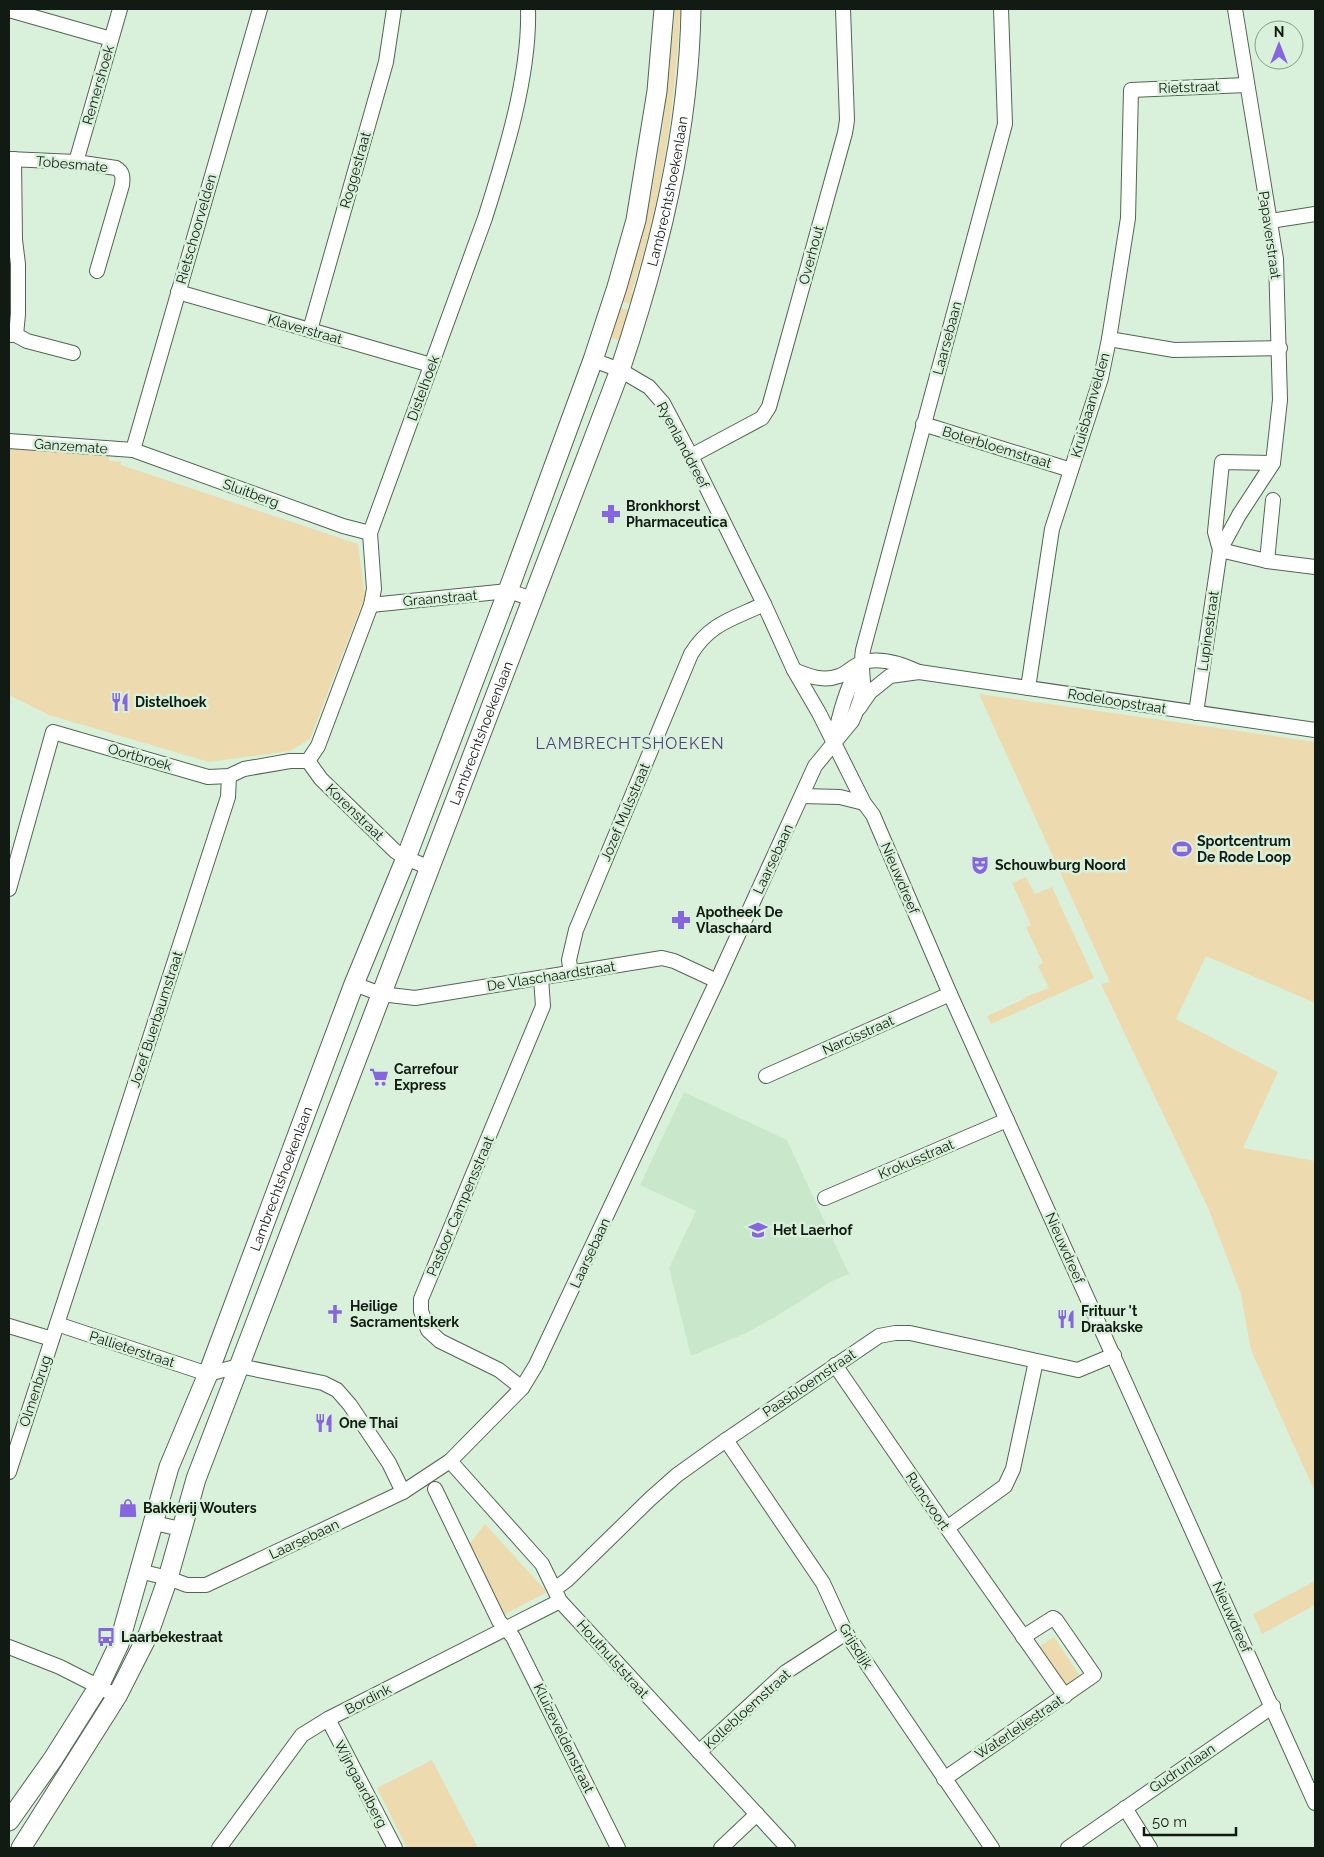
<svg xmlns="http://www.w3.org/2000/svg" width="1324" height="1857" font-family="Raleway,sans-serif">
<style>
.built{fill:#c9e7ca}
.green{fill:#eddaae}
.lines{fill:none;stroke-linecap:round;stroke-linejoin:round}
.street-casing{stroke:#516652;stroke-width:16}
.secondary-casing{stroke:#516652;stroke-width:21}
.street{stroke:#fff;stroke-width:14}
.secondary{stroke:#fff;stroke-width:19}
.labels{text-anchor:middle;stroke-width:5;stroke-linejoin:round;paint-order:stroke}
.street-label{font-size:14px;fill:#121b13;stroke:#d9f1da}
.poi-label{font-size:14px;font-weight:bold;fill:#121b13;stroke:#d9f1da;text-anchor:start}
.quarter-label{font-size:16px;letter-spacing:1px;fill:#4d3f7c;stroke:#d9f1da}
</style>
<rect width="100%" height="100%" fill="#d9f1da"/>
<path class="built" d="M684 1092 787 1140 849 1274 832 1281 775 1317 746 1333 691 1356 669 1268 696 1211 640 1185Z"/>
<g class="green">
<path d="M671 9H685V14H680C674 108 662 204 631 293L637 298 636 305 619 301 644 201H650L663 126 675 13 670 12Z"/>
<path d="M617 307 633 311 623 341 607 337Z"/>
<path d="M9 447 109 454V461H121V465L358 544 365 596 310 739 290 751 209 762 49 715 9 695Z"/>
<path d="M979 694 1315 742V1003L1206 956 1176 1019 1278 1072 1243 1148 1315 1161V1492L1251 1350 1241 1294 1209 1210 1101 984 1110 982Z"/>
<path d="M1026 877 1035 894 1052 887 1094 978 991 1024 987 1016 1026 998 1025 997 1049 988 1038 966 1043 963 1026 927 1031 925 1012 883Z"/>
<path d="M485 1524 547 1592 504 1615 468 1546Z"/>
<path d="M1315 1581V1605L1262 1634 1253 1614Z"/>
<path d="M1054 1637 1079 1675 1065 1686 1039 1647Z"/>
<path d="M432 1760 478 1848H407L377 1788Z"/>
</g>
<g class="lines">
<g class="street-casing">
<g id="street">
<path d="M9 10 111 39"/>
<path d="M9 159 76 162 116 168C123 172 123 177 122 185L97 271"/>
<path d="M14 159 15 240 18 264V314L16 335"/>
<path d="M76 162 120 9"/>
<path d="M1270 221 1315 214"/>
<path d="M178 292 431 365"/>
<path d="M310 330 386 62 394 9"/>
<path d="M9 335H16L27 341 73 353"/>
<path d="M1109 339 1174 350 1280 348"/>
<path d="M593 360 620 370 649 387 663 403 691 456 764 604 794 670 819 713 864 803 873 815 950 994 1315 1803"/>
<path d="M923 424 1071 470"/>
<path d="M9 441 133 450 343 526 370 533"/>
<path d="M133 450 260 9"/>
<path d="M691 456 762 418 769 407 845 133 847 120 843 9"/>
<path d="M1220 550 1215 532 1222 462 1273 463"/>
<path d="M1220 550 1267 561 1315 567"/>
<path d="M1267 561 1273 500"/>
<path d="M371 605 508 591 533 599"/>
<path d="M794 670C808 676 823 682 839 676 846 674 852 667 859 664 878 655 902 664 919 672"/>
<path d="M1028 688 1052 529 1101 378 1109 339 1128 218 1131 90 1246 85"/>
<path d="M859 708 870 692 890 676 919 672 1315 730"/>
<path d="M1196 713 1220 550 1239 515 1273 463 1280 400 1276 259 1235 9"/>
<path d="M834 742C839 714 846 690 859 665"/>
<path d="M308 761 318 746 371 605 374 589 370 533 485 218C505 155 530 75 528 9"/>
<path d="M308 761 321 779 395 851 406 858 430 868"/>
<path d="M802 796 840 797 864 803"/>
<path d="M9 889 53 732 208 777 229 776 244 769 290 761H308"/>
<path d="M571 973 569 960 576 930 691 654C710 623 733 619 764 604"/>
<path d="M354 984 381 994 415 998 662 958 674 961 717 981"/>
<path d="M766 1076 950 994"/>
<path d="M825 1198 1007 1120"/>
<path d="M57 1324 208 1374 239 1366 323 1383 337 1390 350 1405 389 1463 403 1492"/>
<path d="M9 1326 52 1339"/>
<path d="M835 1365 947 1528 1065 1696"/>
<path d="M522 1388 499 1370 440 1341 428 1330 421 1311V1299L543 1006 541 978"/>
<path d="M726 1440 823 1583 846 1633 992 1848"/>
<path d="M450 1461 542 1564 560 1601 788 1848"/>
<path d="M9 1472 228 797 229 776"/>
<path d="M435 1489 499 1621 513 1637 618 1848"/>
<path d="M154 1523 181 1529"/>
<path d="M947 1528 1005 1486 1013 1469 1036 1361"/>
<path d="M139 1571 168 1578 187 1585H206L403 1492 450 1461 522 1388 536 1365 717 981 815 766 852 721C857 710 863 694 863 682 862 671 861 661 863 650L1005 124 1001 9"/>
<path d="M556 1588 567 1580 650 1499 677 1475 726 1440 879 1336 895 1333H910L1078 1370 1114 1355"/>
<path d="M9 1647 60 1667 117 1696"/>
<path d="M328 1719 395 1848"/>
<path d="M699 1752 786 1672 846 1633"/>
<path d="M944 1779 1094 1675 1056 1620 1053 1618 1023 1637"/>
<path d="M1125 1808 1150 1848"/>
<path d="M219 1848 302 1735 328 1719 560 1601"/>
<path d="M721 1848 757 1814"/>
<path d="M1068 1848 1273 1706"/>
</g>
</g>
<g class="secondary-casing">
<g id="secondary">
<path id="s1" d="M9 1821 53 1759 99 1686 119 1644 169 1467 208 1374 354 984 406 858 508 591 593 360 617 287 636 220 657 91 664 9"/>
<path id="s2" d="M21 1848 117 1696 148 1635 168 1578 196 1479 620 370C659 253 689 133 691 9"/>
</g>
</g>
<use href="#street" class="street"/>
<use href="#secondary" class="secondary"/>
</g>
<defs>
<g id="pharmacy-bare" transform="scale(1.5)"><path d="M-2-6h4v4h4v4h-4v4h-4v-4h-4v-4h4Z" fill="#8665e0" stroke="#d9f1da" stroke-width="2.5" paint-order="stroke"/></g>
<g id="restaurant-bare" transform="scale(1.5)"><path d="M-5-6h1v4h1v-4h1v4h1v-4h1v5L-1.5 .5V6h-2V.5L-5-1ZM5-6V6H3V1.5H1.5Q1.5-4 5-6Z" fill="#8665e0" stroke="#d9f1da" stroke-width="2.5" paint-order="stroke"/></g>
<g id="stadium-bare" transform="scale(1.5)"><path d="M0-5a6.5 5 0 1 0 0 10a6.5 5 0 1 0 0-10ZM-3.5-1.8h7v3.6h-7Z" fill="#8665e0" stroke="#d9f1da" stroke-width="2.5" paint-order="stroke"/></g>
<g id="theatre-bare" transform="scale(1.5)"><path d="M-5-5.5Q0-4 5-5.5V0Q5 5 0 6Q-5 5-5 0ZM-3.3-2.5H-1v1.5H-3.3ZM1-2.5H3.3v1.5H1ZM-2.8 1Q0 5.5 2.8 1Z" fill="#8665e0" stroke="#d9f1da" stroke-width="2.5" paint-order="stroke"/></g>
<g id="supermarket-bare" transform="scale(1.5)"><path d="M-6-5.5h2.5l.6 2H6L4.5 2H-2.5L-4.4-4H-6ZM-1.5 3.2a1.3 1.3 0 1 0 .1 0ZM3 3.2a1.3 1.3 0 1 0 .1 0Z" fill="#8665e0" stroke="#d9f1da" stroke-width="2.5" paint-order="stroke"/></g>
<g id="school-bare" transform="scale(1.5)"><path d="M0-5L7-2L0 1L-7-2ZM-4 1L0 2.5L4 1V4Q0 6-4 4Z" fill="#8665e0" stroke="#d9f1da" stroke-width="2.5" paint-order="stroke"/></g>
<g id="church-bare" transform="scale(1.5)"><path d="M-1.2-6h2.4v3.5h3.3v2.4h-3.3V6h-2.4V-.1h-3.3v-2.4h3.3Z" fill="#8665e0" stroke="#d9f1da" stroke-width="2.5" paint-order="stroke"/></g>
<g id="shop-bare" transform="scale(1.5)"><path d="M-5-2.5h2.3a2.7 3.5 0 0 1 5.4 0H5L5.5 6h-11ZM-1.5-2.5h3a1.5 2.3 0 0 0-3 0Z" fill="#8665e0" stroke="#d9f1da" stroke-width="2.5" paint-order="stroke"/></g>
<g id="bus-bare" transform="scale(1.5)"><path d="M-5-6H5V4H4V6H2V4H-2V6H-4V4H-5ZM-3.5-4V0h7V-4ZM-3.5 1.2v1.5H-2V1.2ZM2 1.2v1.5H3.5V1.2Z" fill="#8665e0" stroke="#d9f1da" stroke-width="2.5" paint-order="stroke"/></g>
</defs>
<g fill-rule="evenodd">
<use href="#pharmacy-bare" x="611" y="514"/>
<use href="#restaurant-bare" x="120" y="702"/>
<use href="#stadium-bare" x="1182" y="849"/>
<use href="#theatre-bare" x="980" y="865"/>
<use href="#pharmacy-bare" x="681" y="920"/>
<use href="#supermarket-bare" x="379" y="1077"/>
<use href="#school-bare" x="758" y="1230"/>
<use href="#church-bare" x="335" y="1314"/>
<use href="#restaurant-bare" x="1066" y="1319"/>
<use href="#restaurant-bare" x="324" y="1423"/>
<use href="#shop-bare" x="128" y="1508"/>
<use href="#bus-bare" x="106" y="1637"/>
</g>
<g class="labels">
<g class="street-label">
<text transform="translate(98 85) rotate(-74)" y="5">Remershoek</text>
<text transform="translate(1189 87) rotate(-2)" y="5">Rietstraat</text>
<text transform="translate(72 164) rotate(5)" y="5">Tobesmate</text>
<text transform="translate(355 170) rotate(-74)" y="5">Roggestraat</text>
<text dy="5" stroke="none"><textPath href="#s2" startOffset="1784">Lambrechtshoekenlaan</textPath></text>
<text transform="translate(196 229) rotate(-74)" y="5">Rietschoorvelden</text>
<text transform="translate(1270 235) rotate(82)" y="5">Papaverstraat</text>
<text transform="translate(811 255) rotate(-75)" y="5">Overhout</text>
<text transform="translate(305 329) rotate(16)" y="5">Klaverstraat</text>
<text transform="translate(947 338) rotate(-75)" y="5">Laarsebaan</text>
<text transform="translate(423 388) rotate(-70)" y="5">Distelhoek</text>
<text transform="translate(1090 405) rotate(-74)" y="5">Kruisbaanvelden</text>
<text transform="translate(683 445) rotate(62)" y="5">Ryenlanddreef</text>
<text transform="translate(71 446) rotate(4)" y="5">Ganzemate</text>
<text transform="translate(997 447) rotate(17)" y="5">Boterbloemstraat</text>
<text transform="translate(251 493) rotate(20)" y="5">Sluitberg</text>
<text transform="translate(440 598) rotate(-5)" y="5">Graanstraat</text>
<text transform="translate(1208 631) rotate(-82)" y="5">Lupinestraat</text>
<text transform="translate(1117 701) rotate(9)" y="5">Rodeloopstraat</text>
<text dy="5" stroke="none"><textPath href="#s2" startOffset="1210">Lambrechtshoekenlaan</textPath></text>
<text transform="translate(140 757) rotate(16)" y="5">Oortbroek</text>
<text transform="translate(355 812) rotate(44)" y="5">Korenstraat</text>
<text transform="translate(625 812) rotate(-67)" y="5">Jozef Mulsstraat</text>
<text transform="translate(773 859) rotate(-65)" y="5">Laarsebaan</text>
<text transform="translate(900 878) rotate(67)" y="5">Nieuwdreef</text>
<text transform="translate(551 976) rotate(-9)" y="5">De Vlaschaardstraat</text>
<text transform="translate(156 1019) rotate(-72)" y="5">Jozef Buerbaumstraat</text>
<text transform="translate(858 1035) rotate(-24)" y="5">Narcisstraat</text>
<text transform="translate(916 1159) rotate(-23)" y="5">Krokusstraat</text>
<text dy="5" stroke="none"><textPath href="#s1" startOffset="702">Lambrechtshoekenlaan</textPath></text>
<text transform="translate(460 1206) rotate(-67)" y="5">Pastoor Campensstraat</text>
<text transform="translate(1065 1248) rotate(66)" y="5">Nieuwdreef</text>
<text transform="translate(590 1253) rotate(-65)" y="5">Laarsebaan</text>
<text transform="translate(132 1349) rotate(18)" y="5">Pallieterstraat</text>
<text transform="translate(809 1383) rotate(-34)" y="5">Paasbloemstraat</text>
<text transform="translate(35 1391) rotate(-72)" y="5">Olmenbrug</text>
<text transform="translate(928 1501) rotate(56)" y="5">Runcvoort</text>
<text transform="translate(304 1539) rotate(-25)" y="5">Laarsebaan</text>
<text transform="translate(1232 1617) rotate(66)" y="5">Nieuwdreef</text>
<text transform="translate(856 1646) rotate(58)" y="5">Grijsdijk</text>
<text transform="translate(613 1659) rotate(48)" y="5">Houthulststraat</text>
<text transform="translate(368 1699) rotate(-27)" y="5">Bordink</text>
<text transform="translate(747 1709) rotate(-42)" y="5">Kollebloemstraat</text>
<text transform="translate(1019 1727) rotate(-34)" y="5">Waterleliestraat</text>
<text transform="translate(564 1738) rotate(64)" y="5">Kluizeveldenstraat</text>
<text transform="translate(1182 1768) rotate(-34)" y="5">Gudrunlaan</text>
<text transform="translate(361 1784) rotate(62)" y="5">Wijngaardberg</text>
</g>
<g class="poi-label">
<text x="626" y="511">Bronkhorst<tspan x="626" dy="16">Pharmaceutica</tspan></text>
<text x="135" y="707">Distelhoek</text>
<text x="1197" y="846">Sportcentrum<tspan x="1197" dy="16">De Rode Loop</tspan></text>
<text x="995" y="870">Schouwburg Noord</text>
<text x="696" y="917">Apotheek De<tspan x="696" dy="16">Vlaschaard</tspan></text>
<text x="394" y="1074">Carrefour<tspan x="394" dy="16">Express</tspan></text>
<text x="773" y="1235">Het Laerhof</text>
<text x="350" y="1311">Heilige<tspan x="350" dy="16">Sacramentskerk</tspan></text>
<text x="1081" y="1316">Frituur 't<tspan x="1081" dy="16">Draakske</tspan></text>
<text x="339" y="1428">One Thai</text>
<text x="143" y="1513">Bakkerij Wouters</text>
<text x="121" y="1642">Laarbekestraat</text>
</g>
<g class="quarter-label">
<text x="630" y="749">LAMBRECHTSHOEKEN</text>
</g>
</g>
<rect width="1324" height="1857" fill="none" stroke="#121b13" stroke-width="20"/>
<g transform="translate(1279 45)"><circle r="24" fill="#d9f1da" stroke="#899b8a"/>
<path d="M0-4L9 19L0 12L-9 19Z" fill="#8665e0"/>
<text y="-8" font-size="14" font-weight="bold" text-anchor="middle" fill="#121b13">N</text>
</g>
<path d="M1144 1827v8h92v-8" fill="none" stroke="#121b13" stroke-width="2.5"/>
<text x="1152" y="1827" font-size="15" fill="#121b13" stroke="#d9f1da" stroke-width="4" paint-order="stroke">50 m</text>
</svg>
